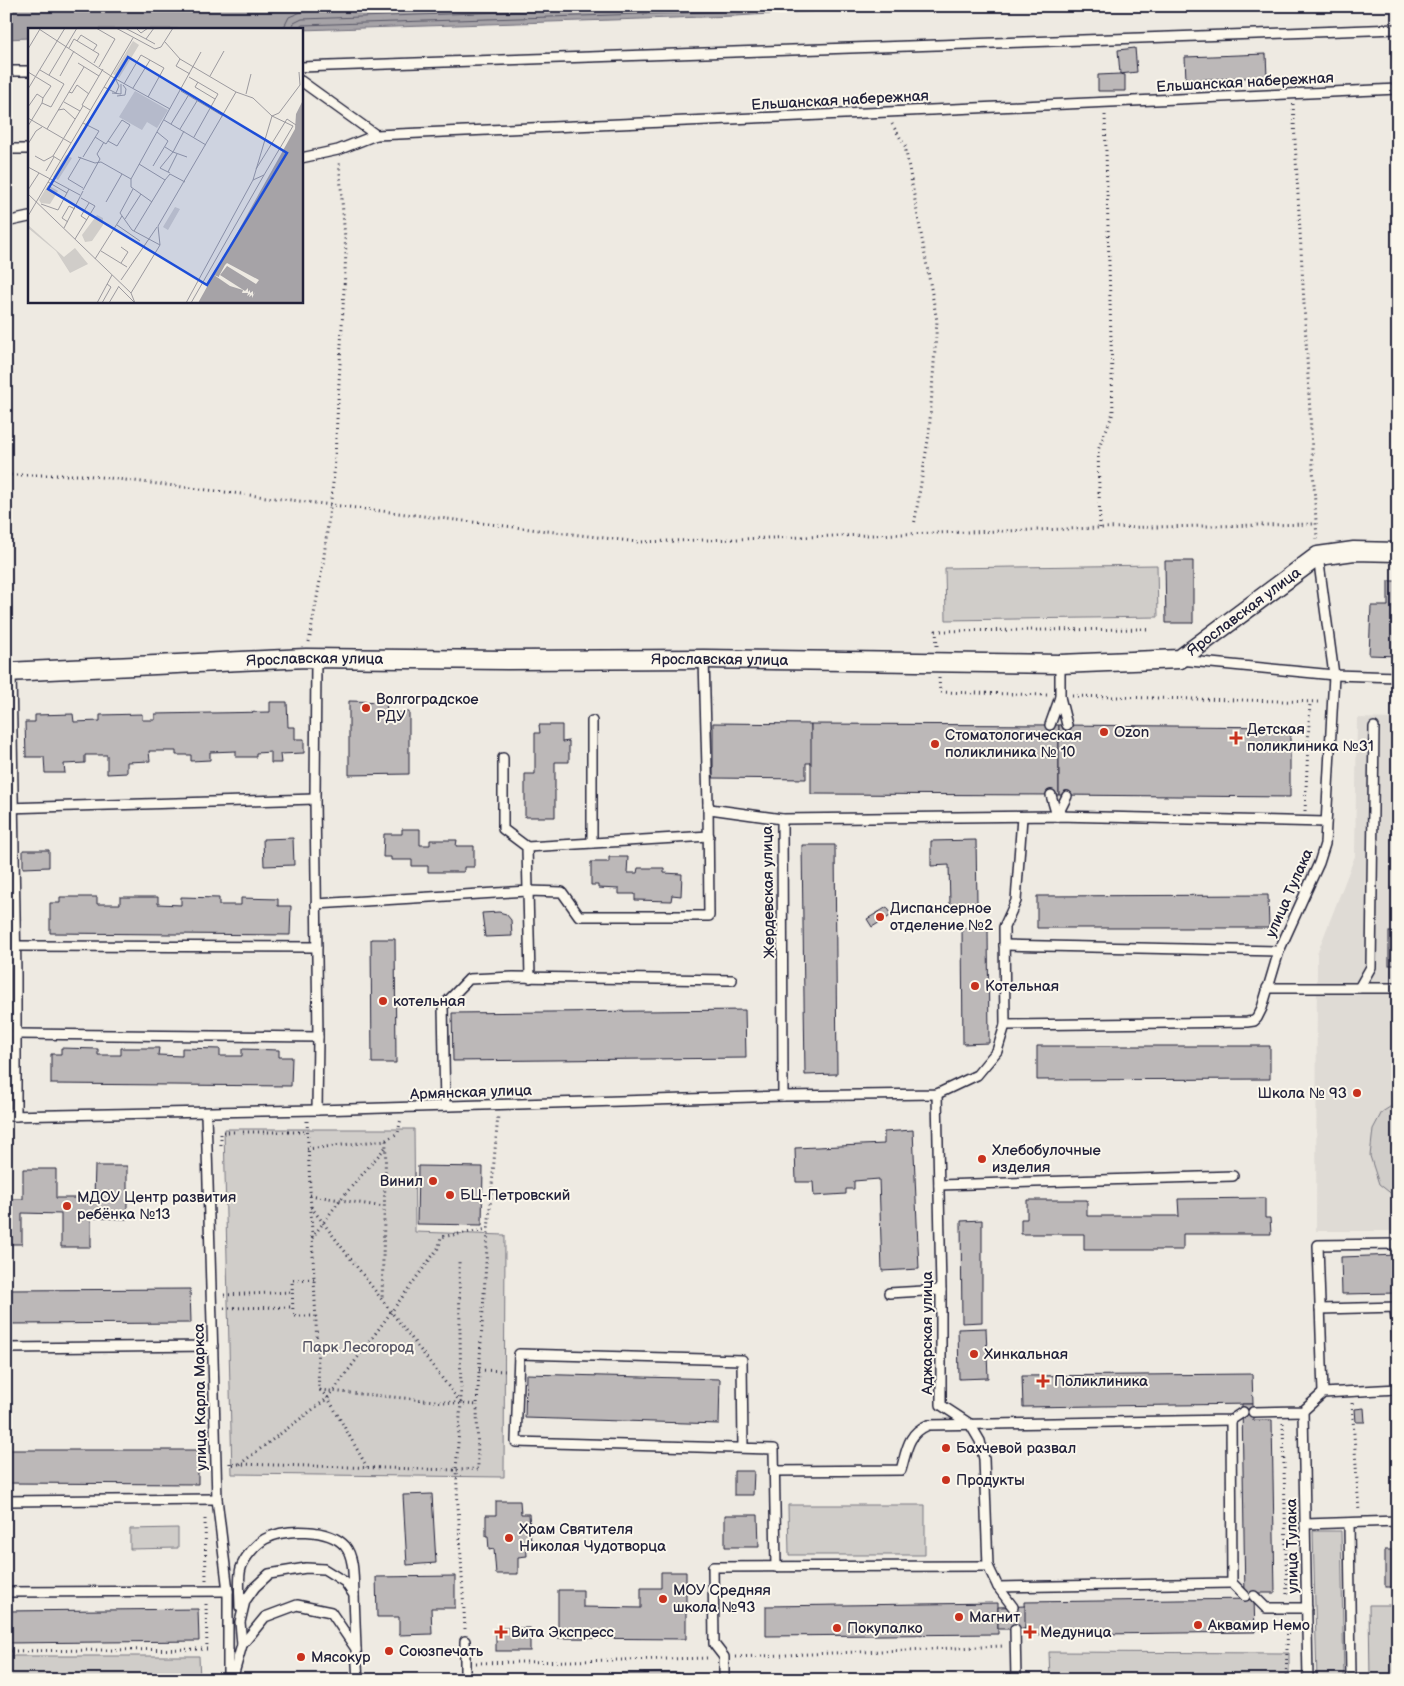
<svg xmlns="http://www.w3.org/2000/svg" width="1404" height="1686" font-family="'Balsamiq Sans',sans-serif">
<style>
.built{fill:#dfdbd5}
.green{fill:#d0cdc9;stroke:#797882}
.water{fill:#a6a3a7;stroke:#716f7c}
.lines{fill:none;stroke-linecap:round;stroke-linejoin:round}
.shore{stroke:#575666;stroke-width:1}
.building{fill:#bcb8b8;stroke:#22223b}
.lane-casing{stroke:#22223b;stroke-width:12}
.street-casing{stroke:#22223b;stroke-width:21}
.path{stroke:#22223b;stroke-width:3;stroke-dasharray:1 4;stroke-linecap:butt}
.lane{stroke:#fbf7ec;stroke-width:9}
.street{stroke:#fbf7ec;stroke-width:18}
.poi-dot{fill:#c8321e;stroke:#fbf7ec;stroke-width:2}
.labels{text-anchor:middle;stroke-width:4;stroke-linejoin:round;paint-order:stroke}
.street-label{font-size:15px;fill:#22223b;stroke:#fbf7ec}
.poi-label{font-size:15px;fill:#22223b;stroke:#fbf7ec;text-anchor:start}
.park-label{font-size:15px;fill:#565566;stroke:#fbf7ec}
.inset-road{fill:none;stroke:#9c9a9f;stroke-width:1}
.view{fill:#1d4ed8;fill-opacity:0.15;stroke:#1d4ed8;stroke-width:2.5}
.inset-edge{fill:none;stroke:#22223b;stroke-width:2.5}
</style>
<rect width="100%" height="100%" fill="#eeeae2"/>
<filter id="ink" filterUnits="userSpaceOnUse"><feTurbulence type="fractalNoise" baseFrequency=".02" numOctaves="2"/><feDisplacementMap in="SourceGraphic" scale="10" xChannelSelector="R" yChannelSelector="G"/><feConvolveMatrix kernelMatrix="1 2 1 2 8 2 1 2 1" color-interpolation-filters="sRGB"/></filter>
<g filter="url(#ink)">
<path class="built" d="M1357 718 1398 719V1231H1316L1317 954 1355 856Z"/>
<g class="green">
<path d="M1157 565 1158 617 946 620 945 568Z"/>
<path d="M1398 1102V1199L1379 1184 1370 1156 1373 1129 1382 1112Z"/>
<path d="M224 1129H414L415 1232 505 1235 504 1477 232 1474Z"/>
<path d="M788 1505H925V1555H789Z"/>
<path d="M178 1528V1548L130 1549V1529Z"/>
<path d="M1313 1531H1341L1344 1680H1317Z"/>
<path d="M1369 1605H1398V1680H1370Z"/>
<path d="M1049 1652 1289 1653V1680H1050Z"/>
<path d="M6 1656H199L200 1680H6Z"/>
</g>
<path class="water" d="M6 6H915L735 16 301 30V29H29V38L6 39Z"/>
<g class="lines">
<g class="shore">
<path d="M283 29 289 17 301 12 479 6"/>
<path d="M290 29 294 23 302 19 681 6"/>
<path d="M297 29 302 25 735 11 820 6"/>
</g>
</g>
<g class="building">
<path d="M1135 48 1137 72 1120 74 1118 50Z"/>
<path d="M1266 54 1267 77 1186 80 1185 57Z"/>
<path d="M1120 74 1125 75V91H1098V75Z"/>
<path d="M1165 561H1193V623H1166Z"/>
<path d="M1388 581H1398V656L1369 655 1371 606H1388Z"/>
<path d="M349 701 386 702 387 713 409 712V774L349 775Z"/>
<path d="M270 702H287L288 727H295V739H304V753L280 754 281 763H271V752L256 753V757H236V751L210 752V760L191 761V755H176V751H149L150 761 127 762V773L107 774V755H85V763L64 764 65 773H45L44 757H26L25 722H35V715L73 714 74 722 100 721V715L142 714V720H155V714L270 712Z"/>
<path d="M713 723 811 724 812 763H806V779L713 778Z"/>
<path d="M811 724 1059 725V795L811 794Z"/>
<path d="M539 725H562V742L569 741V762H555V817H525V774H535V733H540Z"/>
<path d="M1059 725 1290 727V797L1059 795Z"/>
<path d="M402 829H420V845H430V840H457L456 846H474V867H464V872H428V866H412V860H391V857H383L384 834H402Z"/>
<path d="M293 838 294 865 264 866 263 839Z"/>
<path d="M976 840 977 903 950 904 949 865 931 866V841Z"/>
<path d="M802 845H835L837 1074 805 1075Z"/>
<path d="M23 850H49V867L23 868Z"/>
<path d="M609 857H628L627 873H637L638 868H664V873L682 874 681 896 672 895 671 901 635 900V894H619V889L598 888V885H591V862H609Z"/>
<path d="M1268 895 1269 928H1037V896Z"/>
<path d="M60 897H97V904H120V897H158V904L181 905V897L219 898V905H241V898L278 899V906H291L290 935 50 933V903H60Z"/>
<path d="M887 907 892 915 872 927 867 919Z"/>
<path d="M499 912 506 914 511 920 512 936 485 937 482 913Z"/>
<path d="M962 928H988L989 1043 963 1044Z"/>
<rect x="1389" y="932" width="9" height="33"/>
<path d="M371 939H395L396 1063H372Z"/>
<path d="M745 1010 746 1058 453 1061 452 1013Z"/>
<path d="M1037 1046H1270V1079L1037 1080Z"/>
<path d="M61 1048 98 1049V1055H121V1048H159L158 1055 182 1056V1048L220 1049V1056H242V1049L279 1050V1057H292L291 1086 51 1084V1054H61Z"/>
<path d="M913 1130 919 1269 882 1271 879 1179 854 1181V1189H846V1194L814 1196 813 1182H796L795 1148 884 1144V1132Z"/>
<path d="M95 1166H127V1219L91 1218V1247H61V1214L22 1213V1244H6V1199H23V1169H56V1198H94Z"/>
<path d="M418 1166 483 1167 482 1225 417 1224Z"/>
<path d="M1265 1198V1218H1270L1271 1234H1183V1250H1084V1234H1021V1219H1027V1200H1087V1216H1179L1178 1199Z"/>
<path d="M982 1220V1322L962 1323 961 1221Z"/>
<path d="M1398 1255V1293L1342 1294 1341 1257Z"/>
<path d="M190 1289 191 1323 6 1324V1290Z"/>
<path d="M986 1328 988 1378 959 1379 958 1329Z"/>
<path d="M526 1374 720 1379 719 1424 525 1418Z"/>
<path d="M1252 1374 1253 1404 1023 1407 1022 1376Z"/>
<path d="M1242 1404H1253V1420H1272L1275 1593H1254V1599H1245Z"/>
<path d="M1364 1408 1365 1422H1356L1355 1409Z"/>
<path d="M6 1450H198V1484L6 1483Z"/>
<path d="M734 1471H754L753 1495H734Z"/>
<path d="M432 1494 436 1563 407 1565 403 1495Z"/>
<path d="M496 1501H520L521 1514H529L531 1541H526L527 1556 518 1557V1574H496L494 1549 489 1550 488 1536H486V1515H496Z"/>
<path d="M725 1515H758L759 1547H725Z"/>
<rect x="1385" y="1550" width="13" height="37"/>
<path d="M661 1572H686V1639L558 1638V1590H583V1607L641 1608V1588H661Z"/>
<path d="M455 1576V1608H431L432 1634 399 1635V1617H377L376 1577Z"/>
<path d="M1254 1599 1255 1632 1025 1635 1024 1602Z"/>
<path d="M998 1603V1634L766 1636V1606Z"/>
<path d="M1025 1606V1629H998V1607Z"/>
<path d="M198 1609 199 1641 6 1643V1611Z"/>
<rect x="496" y="1628" width="34" height="23"/>
<path d="M678 1673 679 1680H497V1676Z"/>
</g>
<g class="lines">
<g class="lane-casing">
<g id="lane">
<path d="M301 67 1398 29"/>
<path d="M6 71H29"/>
<path d="M301 81 376 135 1398 89"/>
<path d="M6 149H29"/>
<path d="M301 158 338 150 376 135"/>
<path d="M6 222 29 217"/>
<path d="M316 659 315 799 318 1037 317 1110"/>
<path d="M704 659 708 804 710 809 782 819 783 1096"/>
<path d="M1180 660 1334 675 1398 677"/>
<path d="M11 672 16 975V1116"/>
<path d="M1060 697 1067 725"/>
<path d="M592 721V843"/>
<path d="M1050 725 1060 697V664"/>
<path d="M1051 795 1057 816"/>
<path d="M6 808 315 799"/>
<path d="M1057 816 1067 796"/>
<path d="M782 819 1057 816 1326 822"/>
<path d="M527 847 709 836"/>
<path d="M316 904 528 891 527 847 503 829V758"/>
<path d="M1004 945 1279 951"/>
<path d="M16 946 317 947"/>
<path d="M530 978 528 891 562 892 579 916H709L708 805"/>
<path d="M1267 988H1398"/>
<path d="M1359 988 1371 967 1374 727"/>
<path d="M1005 1025 1247 1022 1254 1021 1257 1018 1262 1008 1279 951 1319 863 1325 844 1334 675 1318 556"/>
<path d="M16 1034 318 1037"/>
<path d="M937 1094 941 1290V1405L970 1424 980 1441 984 1459 988 1566 998 1587 1013 1607"/>
<path d="M445 1106 443 1006 469 979 513 977 732 980"/>
<path d="M206 1113 217 1499 228 1591V1680"/>
<path d="M6 1116 317 1110 783 1096 937 1094 977 1075 997 1051 1005 1025 1004 927 1016 901 1022 817"/>
<path d="M939 1185 1233 1176"/>
<path d="M889 1293 941 1290"/>
<path d="M1395 1307 1398 1347"/>
<path d="M1320 1309 1398 1307"/>
<path d="M6 1348 213 1346"/>
<path d="M1323 1393 1318 1245 1398 1244"/>
<path d="M1303 1411 1308 1680"/>
<path d="M1253 1412 1303 1411 1323 1393 1398 1389"/>
<path d="M743 1448 742 1360 519 1354 516 1442 774 1449 776 1567"/>
<path d="M774 1471 901 1470C907 1450 907 1434 928 1425L1231 1420 1243 1412"/>
<path d="M6 1501 217 1499"/>
<path d="M1349 1523 1351 1680"/>
<path d="M1305 1524 1398 1521"/>
<path d="M1232 1583 1245 1596"/>
<path d="M998 1587 1232 1583 1231 1420"/>
<path d="M6 1592 228 1591"/>
<path d="M1254 1596 1266 1608H1307"/>
<path d="M240 1607C240 1597 238 1577 241 1568 244 1558 256 1544 265 1539 285 1528 329 1528 345 1546 355 1558 353 1580 354 1595"/>
<path d="M1015 1629 1016 1680"/>
<path d="M465 1641V1680"/>
<path d="M242 1645 240 1622 245 1601 255 1587 269 1574 306 1568 324 1569 345 1582 354 1595 356 1649"/>
<path d="M232 1680 242 1645 265 1617 297 1605 331 1612 356 1649 358 1680"/>
<path d="M724 1680V1657L714 1644 713 1567 988 1566"/>
</g>
</g>
<g class="street-casing">
<g id="street">
<path id="s1" d="M6 672 306 658 507 660 704 659 1060 664 1180 659 1318 556 1354 551 1398 552"/>
</g>
</g>
<g class="path">
<path d="M1293 104 1317 540"/>
<path d="M892 124 905 146 937 321 929 434 914 526"/>
<path d="M6 475H84L638 542 1100 528 1316 524"/>
<path d="M1100 528 1098 450 1113 413 1105 114"/>
<path d="M309 642 323 564 334 475 346 252 339 161"/>
<path d="M937 646 936 631 1147 629"/>
<path d="M939 678 940 692 1048 695"/>
<path d="M1072 696 1321 702"/>
<path d="M1305 811 1310 702"/>
<path d="M307 1121 319 1390 477 1405 488 1231 498 1115"/>
<path d="M386 1140 398 1133 401 1118"/>
<path d="M221 1145V1132H307"/>
<path d="M307 1149 386 1140 382 1299"/>
<path d="M310 1195 384 1207"/>
<path d="M311 1207 461 1403"/>
<path d="M312 1238 340 1200 385 1148"/>
<path d="M314 1279 292 1280 293 1316H316"/>
<path d="M224 1295 292 1292"/>
<path d="M224 1308 293 1307"/>
<path d="M479 1370 508 1371"/>
<path d="M320 1390 328 1398 367 1467"/>
<path d="M1352 1403 1359 1512"/>
<path d="M1283 1423 1287 1597"/>
<path d="M230 1463V1465L239 1464 456 1470 461 1403 459 1259"/>
<path d="M240 1464 328 1398 439 1247 441 1237 488 1229"/>
<path d="M205 1519 206 1580"/>
<path d="M465 1629 456 1470 478 1469 477 1405"/>
<path d="M6 1651 207 1649 206 1604"/>
<path d="M736 1657 1004 1646"/>
<path d="M476 1663 710 1658"/>
<path d="M1286 1680 1288 1620"/>
</g>
<use href="#lane" class="lane"/>
<use href="#street" class="street"/>
</g>
</g>
<g class="poi-dot">
<circle cx="366" cy="708" r="5"/>
<circle cx="1104" cy="732" r="5"/>
<path d="M1233.5 730.5h5v5h5v5h-5v5h-5v-5h-5v-5h5z"/>
<circle cx="935" cy="744" r="5"/>
<circle cx="880" cy="917" r="5"/>
<circle cx="975" cy="986" r="5"/>
<circle cx="383" cy="1001" r="5"/>
<circle cx="1357" cy="1093" r="5"/>
<circle cx="982" cy="1159" r="5"/>
<circle cx="433" cy="1181" r="5"/>
<circle cx="450" cy="1195" r="5"/>
<circle cx="67" cy="1206" r="5"/>
<circle cx="974" cy="1354" r="5"/>
<path d="M1040.5 1373.5h5v5h5v5h-5v5h-5v-5h-5v-5h5z"/>
<circle cx="946" cy="1448" r="5"/>
<circle cx="946" cy="1480" r="5"/>
<circle cx="509" cy="1538" r="5"/>
<circle cx="663" cy="1599" r="5"/>
<circle cx="959" cy="1617" r="5"/>
<circle cx="1198" cy="1625" r="5"/>
<circle cx="837" cy="1628" r="5"/>
<path d="M498.5 1624.5h5v5h5v5h-5v5h-5v-5h-5v-5h5z"/>
<path d="M1027.5 1624.5h5v5h5v5h-5v5h-5v-5h-5v-5h5z"/>
<circle cx="389" cy="1651" r="5"/>
<circle cx="301" cy="1657" r="5"/>
</g>
<g class="labels">
<g class="street-label">
<text transform="translate(1245 82) rotate(-3)" y="5">Ельшанская набережная</text>
<text transform="translate(840 100) rotate(-3)" y="5">Ельшанская набережная</text>
<text dy="5" stroke="none"><textPath href="#s1" startOffset="1254">Ярославская улица</textPath></text>
<text dy="5" stroke="none"><textPath href="#s1" startOffset="309">Ярославская улица</textPath></text>
<text dy="5" stroke="none"><textPath href="#s1" startOffset="714">Ярославская улица</textPath></text>
<text transform="translate(768 892) rotate(-91)" y="5">Жердевская улица</text>
<text transform="translate(1289 893) rotate(-66)" y="5">улица Тулака</text>
<text transform="translate(471 1092) rotate(-2)" y="5">Армянская улица</text>
<text transform="translate(927 1333) rotate(-90)" y="5">Аджарская улица</text>
<text transform="translate(200 1397) rotate(-91)" y="5">улица Карла Маркса</text>
<text transform="translate(1292 1546) rotate(-91)" y="5">улица Тулака</text>
</g>
<g class="poi-label">
<text x="376" y="704">Волгоградское<tspan x="376" dy="17">РДУ</tspan></text>
<text x="1247" y="734">Детская<tspan x="1247" dy="17">поликлиника №31</tspan></text>
<text x="1114" y="737">Ozon</text>
<text x="945" y="740">Стоматологическая<tspan x="945" dy="17">поликлиника № 10</tspan></text>
<text x="890" y="913">Диспансерное<tspan x="890" dy="17">отделение №2</tspan></text>
<text x="985" y="991">Котельная</text>
<text x="393" y="1006">котельная</text>
<text x="1347" y="1098" text-anchor="end">Школа № 93</text>
<text x="992" y="1155">Хлебобулочные<tspan x="992" dy="17">изделия</tspan></text>
<text x="423" y="1186" text-anchor="end">Винил</text>
<text x="460" y="1200">БЦ-Петровский</text>
<text x="77" y="1202">МДОУ Центр развития<tspan x="77" dy="17">ребёнка №13</tspan></text>
<text x="984" y="1359">Хинкальная</text>
<text x="1054" y="1386">Поликлиника</text>
<text x="956" y="1453">Бахчевой развал</text>
<text x="956" y="1485">Продукты</text>
<text x="519" y="1534">Храм Святителя<tspan x="519" dy="17">Николая Чудотворца</tspan></text>
<text x="673" y="1595">МОУ Средняя<tspan x="673" dy="17">школа №93</tspan></text>
<text x="969" y="1622">Магнит</text>
<text x="1208" y="1630">Аквамир Немо</text>
<text x="847" y="1633">Покупалко</text>
<text x="511" y="1637">Вита Экспресс</text>
<text x="1040" y="1637">Медуница</text>
<text x="399" y="1656">Союзпечать</text>
<text x="311" y="1662">Мясокур</text>
</g>
<g class="park-label">
<text x="358" y="1352">Парк Лесогород</text>
</g>
</g>
<g transform="translate(28 28)">
<rect width="275" height="275" fill="#eeeae2"/>
<path d="M105 13 111 17 91 50 85 46ZM107 63 140 82 129 100 119 94 114 102 91 89ZM38 127 44 130 30 152 25 149ZM20 157 30 163 22 176 13 175 11 172ZM147 179 152 181 140 202 135 199ZM69 187 75 190V197L64 213 57 214 54 207ZM0 197 36 229 47 220 60 236 42 245 28 223 0 200Z" fill="#d0cdc9"/>
<path d="M275 72V275H170L267 101 268 86Z" fill="#a6a3a7"/>
<path d="M199 235 231 252 228 256 199 238 192 247 217 263 220 260V264L222 262V265L225 263V267L227 264 224 270V267L221 269 222 266 219 268 220 265H214L215 262 202 258 186 247 191 249V248L197 237Z" fill="#eeeae2"/>
<path class="inset-road" d="M68 0 87 11 71 39M88 0 127 21 133 19 145 0M97 0 118 11M108 0 113 5 120 0M126 0 118 11 127 16M11 1 86 50 142 81M49 13 53 7 69 17 65 23M137 14 152 31 208 64 225 70 244 88 265 98 236 147 225 152 158 275M41 20 46 11 71 26 66 35M0 21 12 1M152 31 148 38 162 46M50 35 71 48M0 44 23 58 15 70M21 47 49 0M32 48 46 23M182 48 196 23M161 49 190 66 166 109M170 54 167 59 187 71M96 56 113 27 136 40 120 69M76 59 88 65 91 58 88 52M105 60 122 32M0 61 37 0M153 63 195 88M41 64 56 39M84 65 93 66V56M218 66 223 46M89 68 97 67 98 61 95 57M36 74 52 83M0 79 9 66 15 70 14 75 23 79 36 56 12 42M30 82 36 81 47 91M62 82 54 77 75 41M244 88 251 85 272 57 271 44M0 90 43 115M136 92 178 117M55 95 71 103 55 129M143 96 160 68M0 98 14 75M19 101 41 64 44 65 49 57 61 66M152 101 169 73M156 103 145 124 159 129M67 109 78 116 94 92 102 97 89 118 80 113M0 116 8 103 14 99M137 119 145 124 132 140 142 145M7 128 16 133 25 128M50 129 67 135 73 134 103 151M53 129 40 151 55 160M33 133 25 128 55 78M111 136 137 152 142 146 157 154M125 138 140 113 129 104M0 139 52 167M228 141 259 91 268 97M18 143 26 129M140 144 149 126M103 151 173 24M103 151V159L124 174M225 152 244 88M20 154 39 165M105 161 92 185 104 202 132 217M0 162 11 145M55 162 72 131 69 126 76 114M0 166 103 265 107 275M78 174 94 146M13 176 30 182 41 161M0 188 105 10M97 191 113 166M59 192 53 188 61 175M40 194 34 190 41 178 47 181M89 197 112 213M36 200 55 163M106 203 137 152M47 211 67 178 53 170M73 223 99 239M67 231 94 188M93 235 100 224 93 219M93 252 129 199M91 259 107 275M103 265 132 217 130 198 208 64M69 275 84 247M74 275 83 259 79 256M81 275 91 258M163 275 236 147"/>
<path class="view" d="M100 29 259 125 179 257 20 161Z"/>
<rect width="275" height="275" class="inset-edge"/>
</g>
<rect width="1404" height="1686" fill="none" stroke="#fbf7ec" stroke-width="25"/>
<rect x="12" y="12" width="1379" height="1661" fill="none" stroke="#22223b" stroke-width="2" filter="url(#ink)"/>
</svg>
